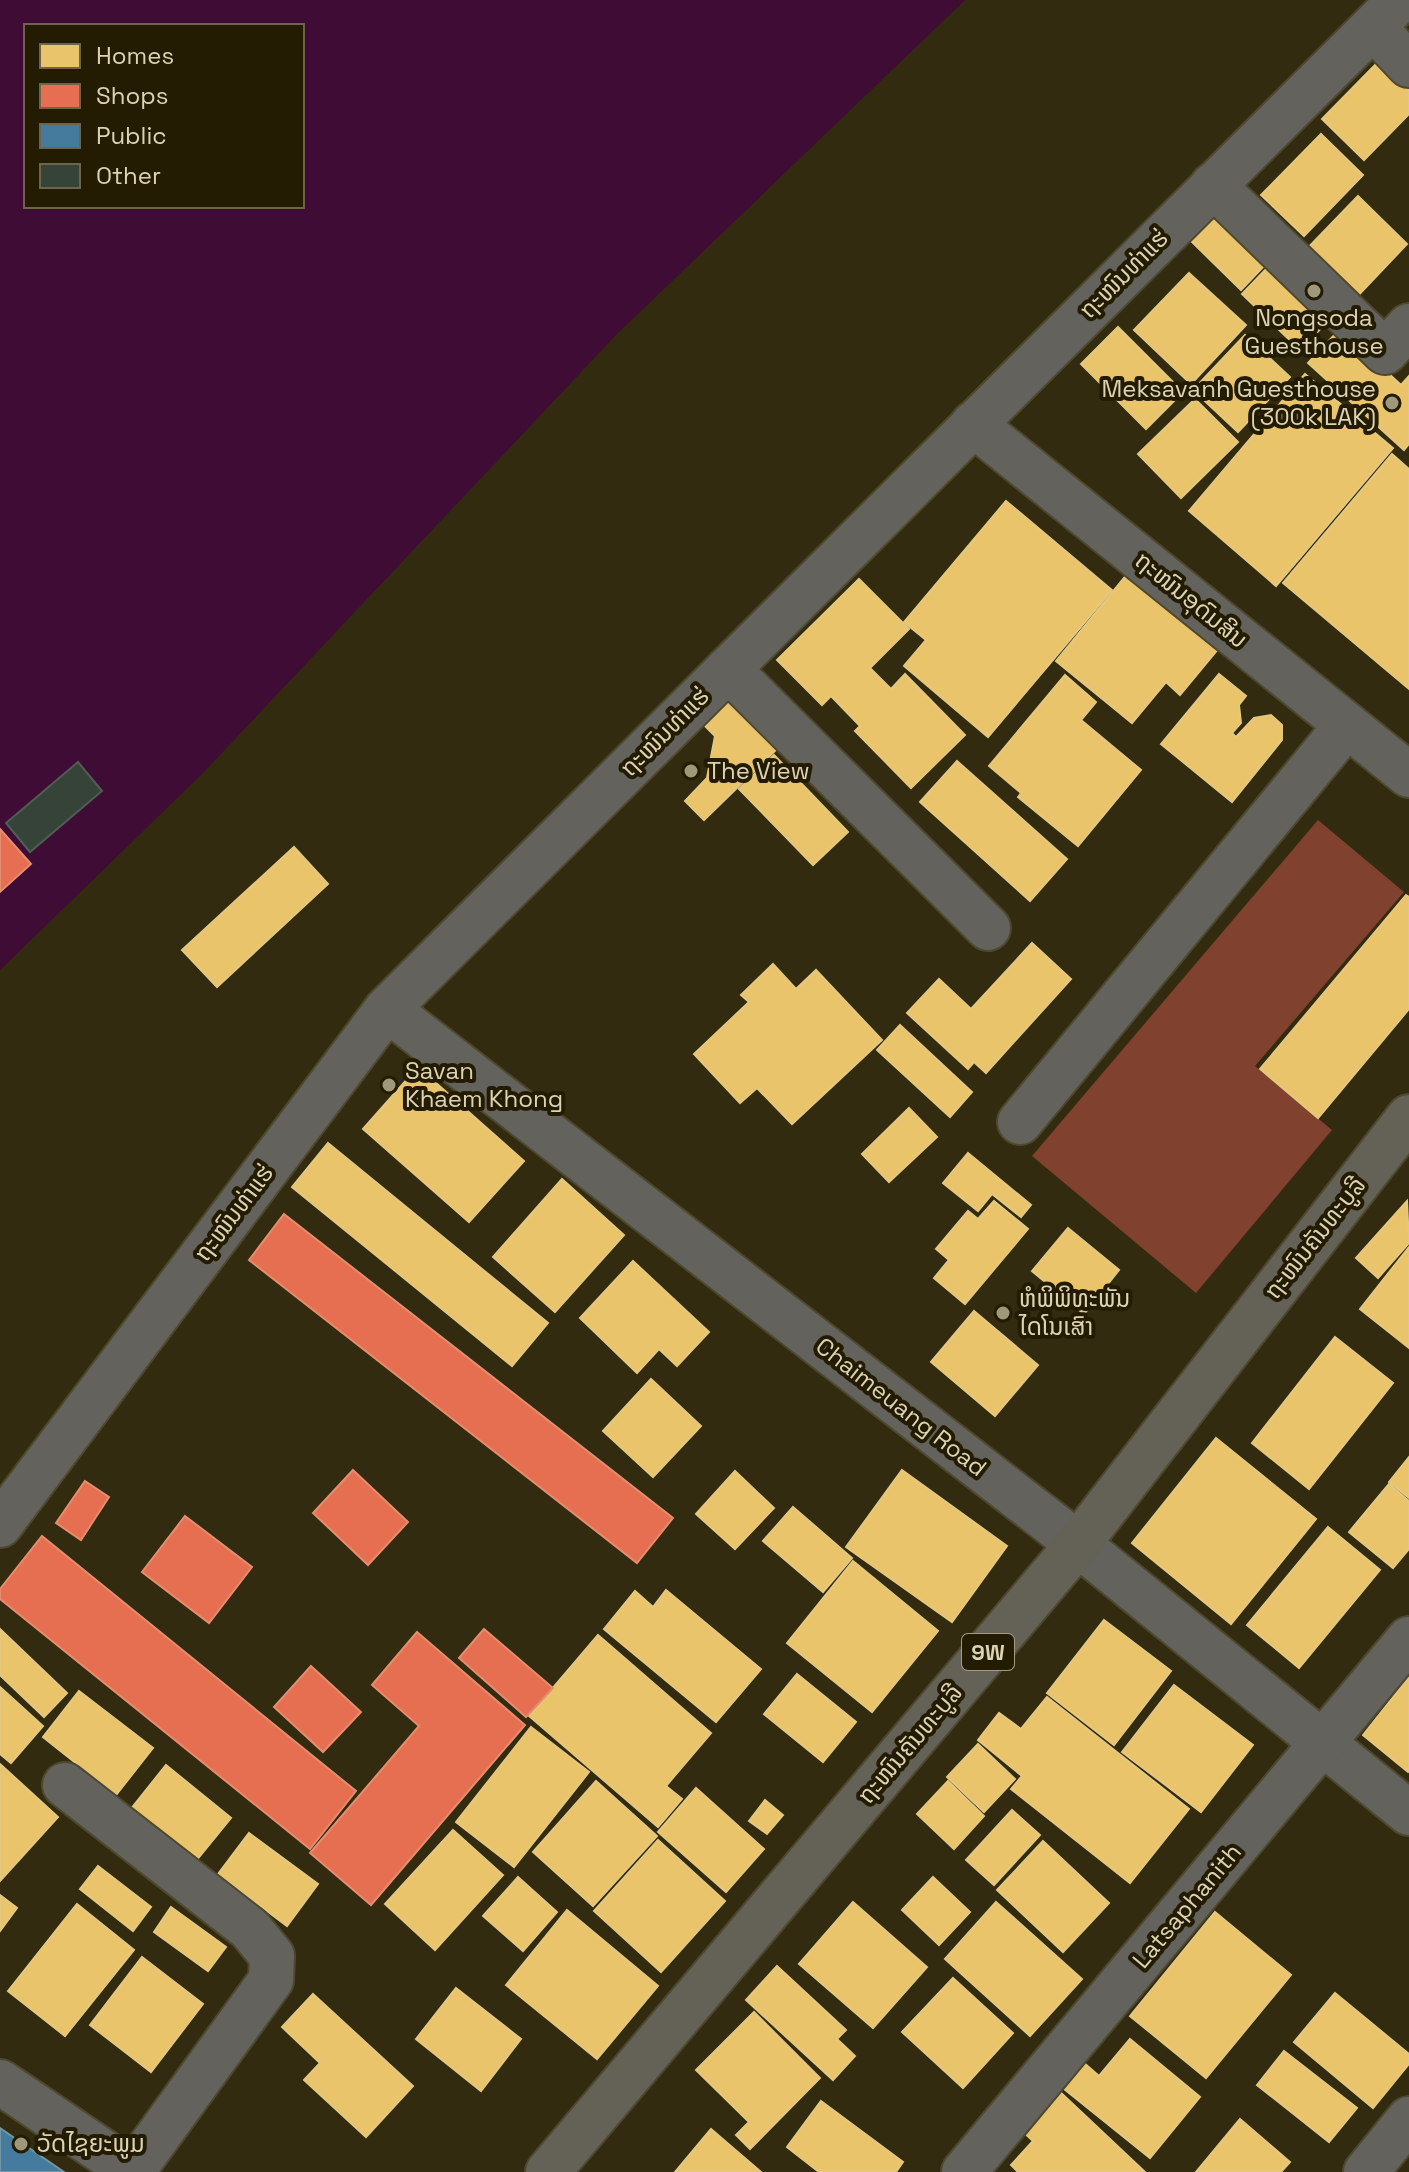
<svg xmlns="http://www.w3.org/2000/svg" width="1409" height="2172" font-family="'Space Grotesk','Noto Sans Lao',sans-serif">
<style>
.green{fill:#81412f}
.water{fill:#3e0c35;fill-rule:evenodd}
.homes{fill:#e9c46a;stroke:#e5c880;stroke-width:2}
.shops{fill:#e76f51;stroke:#e48d6f;stroke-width:2}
.public{fill:#457b9d;stroke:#7295a4;stroke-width:2}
.building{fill:#364339;stroke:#505d54;stroke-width:2}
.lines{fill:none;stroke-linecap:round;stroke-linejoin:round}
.minor-casing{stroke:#4e482f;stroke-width:48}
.major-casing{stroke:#4e482f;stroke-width:48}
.minor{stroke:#64625d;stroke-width:44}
.major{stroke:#646157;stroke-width:44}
.poi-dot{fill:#a0987a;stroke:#231c03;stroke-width:3}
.labels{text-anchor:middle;stroke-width:8;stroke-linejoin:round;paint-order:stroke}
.shield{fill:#231c03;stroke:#a49c7f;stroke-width:2}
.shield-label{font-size:22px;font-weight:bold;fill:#dcd3b4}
.street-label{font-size:24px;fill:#dcd3b4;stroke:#231c03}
.poi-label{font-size:24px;fill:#dcd3b4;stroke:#231c03;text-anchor:start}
</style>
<rect width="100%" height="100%" fill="#322b0f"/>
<path class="green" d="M1318 820 1404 892 1255 1066 1332 1130 1196 1293 1032 1156Z"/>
<path class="water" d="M0 0H965L616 335 202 774 0 970ZM26 26H302V206H26Z"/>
<g class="homes">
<path d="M1381 59 1409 86V114L1364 160 1322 119Z"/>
<path d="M1321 134 1363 175 1304 236 1261 195Z"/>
<path d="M1358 196 1407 244 1351 303 1301 255Z"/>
<path d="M1215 216 1265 265 1241 290 1191 241Z"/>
<path d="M1270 265 1328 321 1300 350 1242 294Z"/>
<path d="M1189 273 1246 325 1191 384 1134 330Z"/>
<path d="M1118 327 1183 392 1146 429 1081 364Z"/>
<path d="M1340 329 1401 385 1409 376V444L1404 450 1308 363Z"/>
<path d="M1245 335 1290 377 1238 432 1193 390Z"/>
<path d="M1305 374 1393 448 1276 586 1189 511Z"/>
<path d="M1195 399 1238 442 1181 498 1138 454Z"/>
<path d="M1392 454 1409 469V689L1283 583Z"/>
<path d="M1006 501 1112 590 988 737 904 666 926 640 904 622Z"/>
<path d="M1133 567 1224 642 1180 695 1166 682 1132 723 1056 661Z"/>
<path d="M859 579 909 629 870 668 891 689 905 674 965 735 911 788 855 731 860 726 831 696 822 705 777 660Z"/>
<path d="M1219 674 1246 696 1239 705 1241 723 1232 733 1236 737 1254 718 1271 715 1282 725V740L1232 802 1161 744Z"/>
<path d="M1065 675 1096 702 1081 720 1141 770 1078 846 1018 797 1021 793 989 766Z"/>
<path d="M734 696 782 744 704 820 685 801 707 778 715 736 704 725Z"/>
<path d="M774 755 848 832 813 865 739 789Z"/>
<path d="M957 761 1067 859 1030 901 920 802Z"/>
<path d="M294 847 328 884 217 987 182 950Z"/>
<path d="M1406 895 1409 897V1009L1318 1118 1260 1069Z"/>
<path d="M1032 943 1071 979 986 1073 974 1062 968 1069 907 1013 939 979 971 1009Z"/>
<path d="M773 964 796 989 816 970 882 1040 792 1124 757 1088 740 1103 694 1054 749 1002 741 995Z"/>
<path d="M900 1025 972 1092 950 1117 877 1050Z"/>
<path d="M418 1067 524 1161 469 1222 363 1129Z"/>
<path d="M909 1108 937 1137 889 1182 862 1154Z"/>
<path d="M328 1143 548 1323 512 1366 292 1187Z"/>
<path d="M968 1153 1031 1205 1021 1217 992 1194 978 1211 943 1183Z"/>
<path d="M562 1179 624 1235 555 1312 493 1257Z"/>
<path d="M994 1201 1028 1229 965 1304 934 1278 949 1260 936 1249 968 1211 978 1219Z"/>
<path d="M1407 1201 1409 1243 1378 1278 1356 1258Z"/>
<path d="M1068 1228 1119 1270 1084 1314 1032 1271Z"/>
<path d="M1409 1247V1348L1360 1309Z"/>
<path d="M633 1261 709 1332 677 1366 659 1349 637 1373 580 1318Z"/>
<path d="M974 1311 1038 1365 995 1416 931 1362Z"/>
<path d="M1335 1337 1393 1383 1309 1489 1252 1443Z"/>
<path d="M651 1379 701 1426 653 1477 603 1431Z"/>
<path d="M1216 1438 1316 1519 1231 1624 1132 1543Z"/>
<path d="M1409 1457V1498L1389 1482Z"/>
<path d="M902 1470 1007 1546 952 1622 846 1547Z"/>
<path d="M735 1471 774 1508 735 1549 696 1514Z"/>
<path d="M1389 1484 1409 1501V1549L1393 1568 1349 1532Z"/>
<path d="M793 1507 852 1558 823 1592 763 1541Z"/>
<path d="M1328 1527 1380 1570 1299 1668 1247 1625Z"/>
<path d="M853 1561 938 1631 872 1712 787 1643Z"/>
<path d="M666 1590 761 1669 716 1722 604 1629 635 1591 653 1607Z"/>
<path d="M1104 1620 1171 1671 1114 1745 1047 1693Z"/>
<path d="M0 1629 67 1693 44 1717 0 1675Z"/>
<path d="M598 1635 711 1733 666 1786 682 1799 658 1827 529 1716Z"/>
<path d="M797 1674 856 1722 823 1762 764 1714Z"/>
<path d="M1409 1677V1771L1408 1772 1363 1735Z"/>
<path d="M1174 1685 1253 1745 1201 1812 1122 1752Z"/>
<path d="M0 1687 43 1726 11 1763 0 1754Z"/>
<path d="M79 1691 153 1748 116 1795 43 1737Z"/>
<path d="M1047 1697 1189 1809 1130 1883 1011 1789 1022 1776 978 1740 999 1713 1021 1729Z"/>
<path d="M531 1727 589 1772 514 1867 456 1822Z"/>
<path d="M978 1744 1015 1779 984 1812 947 1777Z"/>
<path d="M0 1764 58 1817 0 1881Z"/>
<path d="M166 1765 231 1818 195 1862 130 1810Z"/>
<path d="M596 1781 657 1836 593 1906 533 1852Z"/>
<path d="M948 1781 984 1816 954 1849 917 1814Z"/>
<path d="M696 1788 764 1849 726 1892 658 1832Z"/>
<path d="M765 1800 783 1815 767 1834 749 1821Z"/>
<path d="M1012 1810 1040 1835 994 1885 966 1860Z"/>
<path d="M453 1830 503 1875 435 1950 385 1904Z"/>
<path d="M249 1833 318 1884 287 1926 218 1874Z"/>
<path d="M658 1840 725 1901 661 1972 594 1911Z"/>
<path d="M1043 1841 1109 1903 1063 1952 997 1890Z"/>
<path d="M98 1866 151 1907 133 1931 80 1889Z"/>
<path d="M518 1877 557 1912 523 1951 483 1916Z"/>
<path d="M933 1877 970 1912 939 1945 902 1910Z"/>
<path d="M0 1895 17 1908 0 1931Z"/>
<path d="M853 1902 927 1967 873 2028 799 1964Z"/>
<path d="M996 1902 1082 1979 1030 2036 945 1959Z"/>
<path d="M77 1904 134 1950 65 2036 8 1991Z"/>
<path d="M171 1907 226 1947 208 1971 154 1932Z"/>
<path d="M567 1910 658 1986 597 2059 506 1985Z"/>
<path d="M1215 1912 1291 1975 1206 2078 1130 2016Z"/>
<path d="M142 1957 203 2004 151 2072 90 2025Z"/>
<path d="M777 1966 846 2030 837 2039 855 2056 833 2080 746 2000Z"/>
<path d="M953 1978 1013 2033 963 2088 902 2032Z"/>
<path d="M456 1988 521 2039 481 2091 416 2039Z"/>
<path d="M1335 1993 1409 2054V2064L1373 2108 1294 2042Z"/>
<path d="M313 1994 413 2086 366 2137 304 2080 320 2063 282 2027Z"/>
<path d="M754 2012 820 2078 750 2149 736 2135 749 2122 696 2070Z"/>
<path d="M1130 2039 1200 2097 1150 2158 1063 2088 1084 2063 1099 2076Z"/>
<path d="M1284 2051 1357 2108 1329 2142 1257 2085Z"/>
<path d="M1059 2091 1145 2172H1018L1011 2165 1033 2141 1022 2131Z"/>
<path d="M821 2101 903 2162 896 2172H819L787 2147Z"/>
<path d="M1240 2119 1290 2162 1281 2172H1196Z"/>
<path d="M711 2129 761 2172H675Z"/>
</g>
<g class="shops">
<path d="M0 829 31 864 0 892Z"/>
<path d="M284 1214 673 1518 637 1563 249 1260Z"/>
<path d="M353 1470 408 1522 368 1565 313 1513Z"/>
<path d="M85 1481 109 1497 81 1540 56 1523Z"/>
<path d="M185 1516 252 1567 209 1623 142 1572Z"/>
<path d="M42 1536 356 1791 310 1849 0 1599V1589Z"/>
<path d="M484 1629 553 1688 526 1717 459 1658Z"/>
<path d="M417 1632 525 1725 371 1905 310 1853 419 1726 372 1685Z"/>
<path d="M311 1666 361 1712 323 1752 274 1707Z"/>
</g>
<path class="public" d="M0 2128 64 2172H0Z"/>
<path class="building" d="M78 762 102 791 30 852 6 823Z"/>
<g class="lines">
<g class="minor-casing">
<g id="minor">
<path d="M1373 27 1409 65"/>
<path d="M1213 185 1385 352 1409 326"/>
<path d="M973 424 1409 775"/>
<path d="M728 669 988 928"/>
<path d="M387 1009 1078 1544 1409 1813"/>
<path d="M1020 1122 1347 725"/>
<path d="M0 1525 387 1009 1400 0"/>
<path d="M65 1785 250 1929 272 1956 271 1980 132 2172"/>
<path d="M0 2082 133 2172"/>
<path d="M964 2172 1409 1639"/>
<path d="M1366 2172 1409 2119"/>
</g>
</g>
<g class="major-casing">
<path id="major" d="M548 2172 1078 1544 1409 1117"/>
</g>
<use href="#minor" class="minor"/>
<use href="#major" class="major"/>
</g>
<g class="poi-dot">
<circle cx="1314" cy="291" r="8"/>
<circle cx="1392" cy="403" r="8"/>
<circle cx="691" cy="771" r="8"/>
<circle cx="389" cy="1085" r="8"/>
<circle cx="1003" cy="1313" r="8"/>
<circle cx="21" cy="2144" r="8"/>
</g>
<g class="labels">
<rect class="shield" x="962" y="1634" width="52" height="36" rx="6"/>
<g class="shield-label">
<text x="988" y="1660">9W</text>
</g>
<g class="street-label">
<text transform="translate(1124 274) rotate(-45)" y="8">ຖະໜົນທ່າແຮ່</text>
<text transform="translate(1191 600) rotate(39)" y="8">ຖະໜົນອຸດົມສິນ</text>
<text transform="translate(665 732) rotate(-45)" y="8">ຖະໜົນທ່າແຮ່</text>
<text transform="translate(234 1213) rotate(-53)" y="8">ຖະໜົນທ່າແຮ່</text>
<text transform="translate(1315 1238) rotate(-52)" y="8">ຖະໜົນຄັນທະບູລີ</text>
<text transform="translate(901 1407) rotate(38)" y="8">Chaimeuang Road</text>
<text transform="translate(910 1744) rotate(-50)" y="8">ຖະໜົນຄັນທະບູລີ</text>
<text transform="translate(1187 1906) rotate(-50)" y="8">Latsaphanith</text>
</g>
<g class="poi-label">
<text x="1314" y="326" text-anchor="middle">Nongsoda<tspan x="1314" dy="28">Guesthouse</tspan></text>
<text x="1376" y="397" text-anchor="end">Meksavanh Guesthouse<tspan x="1376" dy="28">(300k LAK)</tspan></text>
<text x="707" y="779">The View</text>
<text x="405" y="1079">Savan<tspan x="405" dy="28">Khaem Khong</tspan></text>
<text x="1019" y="1307">ຫໍພິພິທະພັນ<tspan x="1019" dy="28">ໄດໂນເສົາ</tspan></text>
<text x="37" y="2152">ວັດໄຊຍະພູມ</text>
</g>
</g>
<rect x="24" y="24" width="280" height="184" fill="#231c03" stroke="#6d654a" stroke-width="2"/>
<rect x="40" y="44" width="40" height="24" fill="#e9c46a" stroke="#6d654a" stroke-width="2"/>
<text x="96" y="64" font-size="24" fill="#dcd3b4">Homes</text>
<rect x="40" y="84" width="40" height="24" fill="#e76f51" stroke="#6d654a" stroke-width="2"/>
<text x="96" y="104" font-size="24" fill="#dcd3b4">Shops</text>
<rect x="40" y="124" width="40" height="24" fill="#457b9d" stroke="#6d654a" stroke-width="2"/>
<text x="96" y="144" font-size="24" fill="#dcd3b4">Public</text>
<rect x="40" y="164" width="40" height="24" fill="#364339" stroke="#6d654a" stroke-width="2"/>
<text x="96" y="184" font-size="24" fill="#dcd3b4">Other</text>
</svg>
